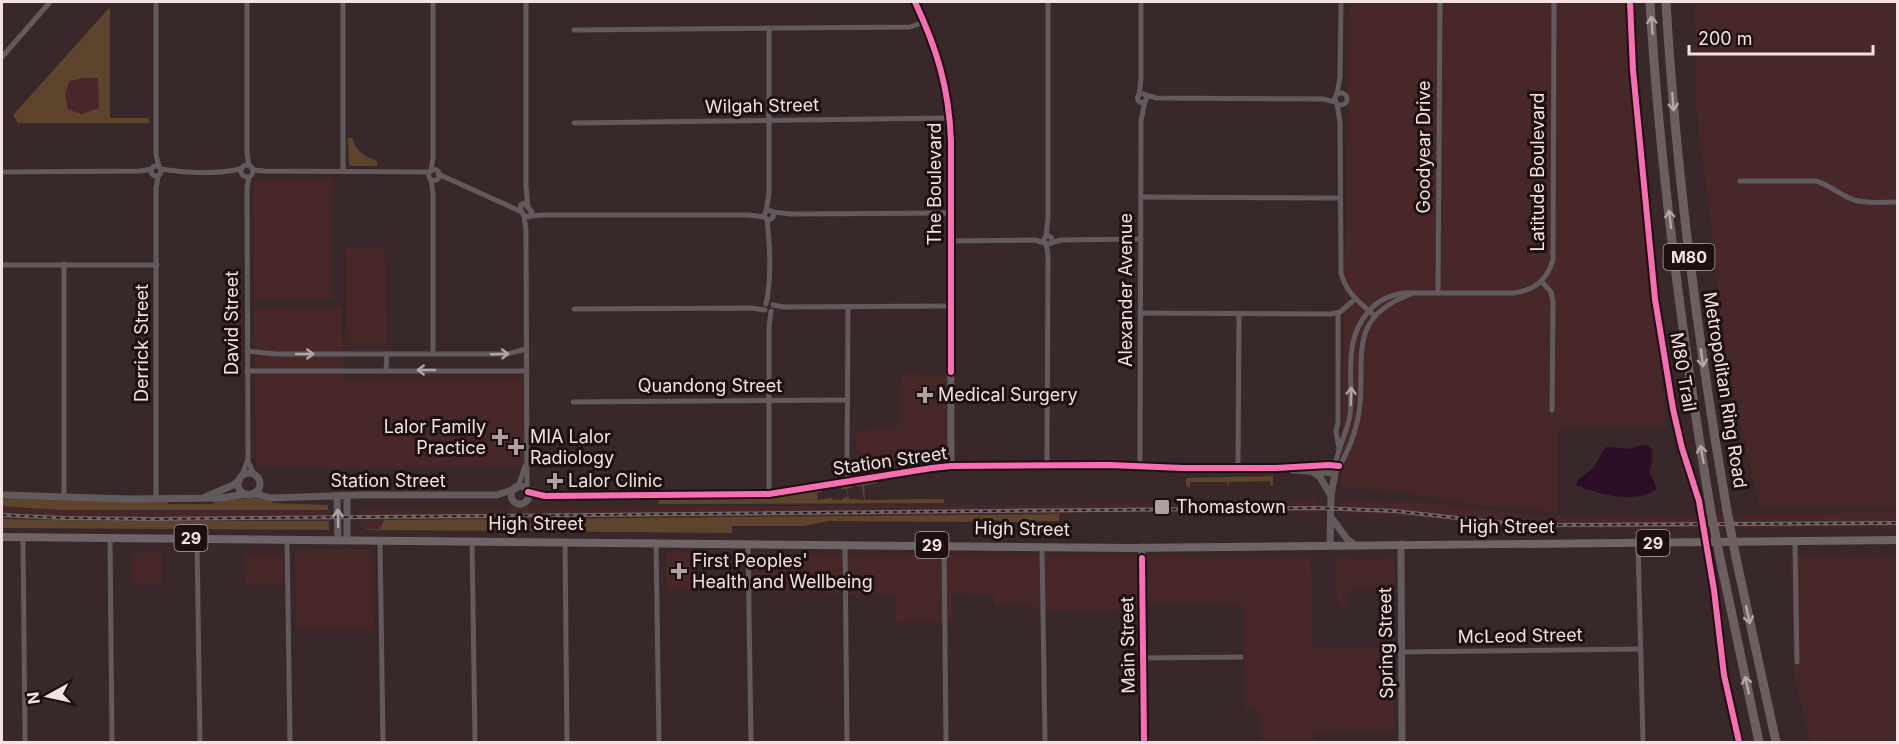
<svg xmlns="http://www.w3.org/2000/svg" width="1899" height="744" font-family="Inter,sans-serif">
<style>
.built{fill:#472728}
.green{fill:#5e442d;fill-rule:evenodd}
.water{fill:#2b0d25}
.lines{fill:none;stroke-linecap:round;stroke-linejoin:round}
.minor{stroke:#625a5c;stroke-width:5}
.tertiary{stroke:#625a5c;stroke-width:7}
.primary{stroke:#6e6365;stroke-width:8}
.motorway{stroke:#6c5f61;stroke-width:9}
.rail-casing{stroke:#6f6566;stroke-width:4}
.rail{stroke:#1c1010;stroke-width:1.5;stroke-dasharray:4.5;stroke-linecap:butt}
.motorway-bridge{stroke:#6c5f61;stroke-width:9}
.cycleway-casing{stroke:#1c1010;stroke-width:10}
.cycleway{stroke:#f96db3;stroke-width:6}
.oneway{stroke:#b7a6a7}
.oneway2{stroke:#b2a4a5}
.poi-dot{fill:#b2a0a1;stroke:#1c1010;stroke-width:2}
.labels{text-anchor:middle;stroke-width:6;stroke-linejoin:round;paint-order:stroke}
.shield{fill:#1c1010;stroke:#b3a2a2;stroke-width:1.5}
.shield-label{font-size:16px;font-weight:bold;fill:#f4e1e1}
.street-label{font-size:18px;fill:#f4e1e1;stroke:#1c1010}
.poi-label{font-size:18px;fill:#f4e1e1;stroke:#1c1010;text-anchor:start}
</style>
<rect width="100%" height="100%" fill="#382829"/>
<g class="built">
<path d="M1349 2H1629L1646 227 1667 429H1558L1559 512 1489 507 1400 492 1341 487Z"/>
<path d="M1694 2H1897V509H1760L1728 371 1722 335 1714 246 1697 121Z"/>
<path d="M83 78H99V108L81 114 70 110 66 104 65 94 70 81Z"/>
<path d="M258 179H335L333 185 332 229V293L334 294V300H254V183Z"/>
<path d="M385 247 387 345H347L345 248Z"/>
<path d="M342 306 344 379 525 378 524 464 519 468H264L256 466 254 307Z"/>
<path d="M901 374 946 375 947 458 857 476 856 432 900 424Z"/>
<path d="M1217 499H1318V510L1317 513H1217V510L1070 512 1068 514 956 516 533 519V524H509L507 509 508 507 1217 504Z"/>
<path d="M1345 499H1371L1375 502 1396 503 1400 501 1429 503 1507 512 1579 517 1897 512V530H1887L1880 527 1701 529 1519 528 1403 516 1344 513Z"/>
<path d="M2 506 59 510 162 511V521L2 519Z"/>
<path d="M505 507 504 519 385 520 380 529H365L357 522 358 509Z"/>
<path d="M327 510V521H164V511Z"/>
<path d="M297 549H371L374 631 297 630 295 552Z"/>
<path d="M668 552H693L692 589H666V554Z"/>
<rect x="132" y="553" width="30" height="31"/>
<path d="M283 553V585H248L245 582V554Z"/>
<path d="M746 553 1311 557 1312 648H1394V734L1314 733V742H1261L1260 710H1245L1243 606H1147V610L1037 611 1036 606H994V595L952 594V621L896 623V595L747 592Z"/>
<path d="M1384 555H1394V591L1348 590 1347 607 1337 606 1336 556H1352L1353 561 1383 560Z"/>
<path d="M1897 556V742H1811L1794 675 1790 557Z"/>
</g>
<g class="green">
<path d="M110 7V118H149V123H18L13 115ZM83 78H98L99 108 81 114 68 109 65 94 70 81Z"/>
<path d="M348 138H352C356 151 364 156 377 161V166H351L349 164Z"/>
<path d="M1273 476V486H1271L1270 481 1229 482V487L1227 482H1190V488L1186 486V478Z"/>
<path d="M877 480V483L864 486 865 500 943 499 944 500V503L657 504 660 499 765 498 821 490 822 492 817 493 818 500 832 498 833 500H843V498L848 497 846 489H841V486L851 485 853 487 847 489 849 499 864 500 862 486 857 487V484Z"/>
<path d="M255 498 272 501V503L328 505V510H59L2 506V499L168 502V504H213L214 501Z"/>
<path d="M1059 514V521L1010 522 984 519 966 522 828 521 804 526H732V533L507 531V522L509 524H532L533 519Z"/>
<path d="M2 519 112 521H329V530L2 528Z"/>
<path d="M500 519 505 523V531L365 530V529H380L384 520Z"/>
</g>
<path class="water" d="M1642 445H1647L1652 449V463L1649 471 1657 489C1635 504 1600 495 1576 485 1579 476 1587 474 1593 468 1597 464 1601 453 1606 447L1629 449Z"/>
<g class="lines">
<g class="minor">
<path d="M156 2V155L159 167"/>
<path d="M247 2V154L249 166"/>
<path d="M526 2V187L528 207"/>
<path d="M574 30 910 27 925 22"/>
<path d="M2 57 50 2"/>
<circle cx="1341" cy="99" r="6"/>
<circle cx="1142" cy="98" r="4.5"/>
<path d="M1337 94 1340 77 1341 2"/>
<path d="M1139 95 1141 79V2"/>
<path d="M1146 95 1156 98 1323 99 1336 102"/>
<path d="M1337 104 1340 122 1341 273C1346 293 1360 303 1375 316"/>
<path d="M574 123 950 118"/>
<circle cx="247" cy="171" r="6"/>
<circle cx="156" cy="171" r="5"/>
<path d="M161 169C186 173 216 174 241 169"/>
<circle cx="434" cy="175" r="5.5"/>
<path d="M253 170 264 171 429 172"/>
<path d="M343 171V2"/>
<path d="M431 171 433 157V2"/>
<path d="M2 172 140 171 152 169"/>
<path d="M438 174 522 212"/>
<path d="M431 180 433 194V354"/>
<path d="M1740 181H1816C1830 185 1840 195 1854 200 1868 204 1884 202 1898 202"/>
<path d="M1141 197 1340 198"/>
<path d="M524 203 532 212 529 217 524 216 520 209 521 204Z"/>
<circle cx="769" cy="215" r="4.5"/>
<path d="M766 211 769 193V28"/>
<path d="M773 212 791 214 951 213"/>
<path d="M524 215 526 231 527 490"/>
<path d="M531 216 543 215H748L765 217"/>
<circle cx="1048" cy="240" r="4"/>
<path d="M1046 236 1048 218V2"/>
<path d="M951 241 1035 240 1045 243"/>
<path d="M1051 243 1061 240 1141 239"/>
<path d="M1046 244 1048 255 1047 465"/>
<path d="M64 264V497"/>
<path d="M2 265H157"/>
<path d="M1542 282 1551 292 1553 301 1552 410"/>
<path d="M1438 292 1440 2"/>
<path d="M766 304C772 277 770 246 767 219"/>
<path d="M773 305 784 307 951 306"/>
<path d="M848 306 847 471 849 481"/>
<path d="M574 309 751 308 765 310"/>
<path d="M1141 313 1331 314 1340 312 1355 299"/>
<path d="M1338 313V422L1336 431 1339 448"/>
<path d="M247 351 276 354H507L526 349"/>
<path d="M247 371H527"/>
<path d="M386 371 387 354"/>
<path d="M573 402 847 400"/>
<path d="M248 461 254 475"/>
<path d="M1140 466 1141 121 1145 101"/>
<path d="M1238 468 1239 314"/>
<path d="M1335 469C1336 450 1347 434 1350 415 1354 379 1342 342 1368 312 1377 301 1389 295 1404 293H1514C1535 290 1547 280 1553 260L1554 2"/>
<path d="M1338 469C1349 450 1358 427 1360 404 1364 352 1349 317 1411 294"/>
<path d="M242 475 248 459 247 187 249 177"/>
<path d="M518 487 525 466"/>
<path d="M769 494V327L771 311"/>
<path d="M156 498V189L158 176"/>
<path d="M23 537 25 742"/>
<path d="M110 537 112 742"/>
<path d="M197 538 200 742"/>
<path d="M287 539 290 742"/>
<path d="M380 540 383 742"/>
<path d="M472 540 475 742"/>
<path d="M565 541 567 742"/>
<path d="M1795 541 1797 662"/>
<path d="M656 542 659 742"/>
<path d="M748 543 751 742"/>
<path d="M1638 543 1643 742"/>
<path d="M845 544 847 742"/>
<path d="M944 545 946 742"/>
<path d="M1042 546 1045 742"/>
<path d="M1401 652 1640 649"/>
<path d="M1143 658 1241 657"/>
</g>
<g class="tertiary">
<path d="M915 2C932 40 946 76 950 118L951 466"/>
<path d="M1293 470 1335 473 1331 496 1330 545"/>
<path d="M1313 472 1320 477 1331 496"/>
<circle cx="249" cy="484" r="11"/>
<circle cx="520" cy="495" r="9"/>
<path d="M528 492 545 496 769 494 932 468 951 466 1109 465 1183 468H1276L1329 465 1339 466"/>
<path d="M253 493 271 498 359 495H497L515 489"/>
<path d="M2 495 129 499 221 498 247 494"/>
<path d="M337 496 338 539"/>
<path d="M347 496V539"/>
<path d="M205 497 231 486 239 481"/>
<path d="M1331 517 1347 539 1355 545"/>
<path d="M1401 544 1402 742"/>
<path d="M1142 547 1144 742"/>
</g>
<path class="primary" d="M2 537 1130 548 1898 540"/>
<g class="motorway">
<path d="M1650 2C1660 173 1683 343 1711 512"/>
<path d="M1666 2C1676 173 1698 342 1727 511"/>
<path d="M1720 558 1759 742"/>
<path d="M1736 558 1776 742"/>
</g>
<g class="rail-casing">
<path id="rail" d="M2 515 64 518 152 519 1319 508 1395 511 1494 522 1549 525 1898 523"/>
</g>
<use href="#rail" class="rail"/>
<g class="motorway-bridge">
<path d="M1727 511 1736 558"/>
<path d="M1711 512 1720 558"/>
</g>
<g class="cycleway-casing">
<g id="cycleway">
<path d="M915 2C937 49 949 88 951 141V372"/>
<path d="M1630 2 1633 70 1655 299 1673 409 1682 448 1699 501 1714 590 1724 675 1739 742"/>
<path d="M528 492 545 496 769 494 932 468 951 466 1109 465 1183 468H1276L1329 465 1339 466"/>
<path d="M1142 558 1144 742"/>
</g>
</g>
<use href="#cycleway" class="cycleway"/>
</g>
<defs><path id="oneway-shaft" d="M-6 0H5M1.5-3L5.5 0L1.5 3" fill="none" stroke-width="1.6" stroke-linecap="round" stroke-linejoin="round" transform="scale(1.5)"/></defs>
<g class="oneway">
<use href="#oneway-shaft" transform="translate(1652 25) rotate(-94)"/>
<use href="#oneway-shaft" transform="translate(1673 102) rotate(85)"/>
<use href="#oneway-shaft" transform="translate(1670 219) rotate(-97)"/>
<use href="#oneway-shaft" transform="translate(1702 358) rotate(82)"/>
<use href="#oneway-shaft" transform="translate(1702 454) rotate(-100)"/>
<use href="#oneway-shaft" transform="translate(1748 615) rotate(78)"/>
<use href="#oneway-shaft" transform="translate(1747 685) rotate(-102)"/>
</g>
<g class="oneway2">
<use href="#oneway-shaft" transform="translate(305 354)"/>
<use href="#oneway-shaft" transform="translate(500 354) rotate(-2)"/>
<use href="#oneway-shaft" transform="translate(426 370) rotate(180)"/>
<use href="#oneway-shaft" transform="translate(1351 396) rotate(-88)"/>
<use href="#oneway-shaft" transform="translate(338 518) rotate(-91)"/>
</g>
<g class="poi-dot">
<path d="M922 386h6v6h6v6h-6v6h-6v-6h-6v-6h6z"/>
<path d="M497 428h6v6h6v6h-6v6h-6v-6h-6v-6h6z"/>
<path d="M513 438h6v6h6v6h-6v6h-6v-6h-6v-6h6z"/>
<path d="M552 472h6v6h6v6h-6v6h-6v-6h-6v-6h6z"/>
<rect x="1154" y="499" width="16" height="16" rx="3"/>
<path d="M676 562h6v6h6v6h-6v6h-6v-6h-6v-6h6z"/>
</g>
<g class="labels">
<g class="shield">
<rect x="1663.5" y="244" width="51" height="26" rx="4.5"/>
<rect x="174.5" y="525" width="33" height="26" rx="4.5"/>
<rect x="1636.5" y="530" width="33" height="26" rx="4.5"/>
<rect x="915.5" y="532" width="33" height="26" rx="4.5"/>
</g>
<g class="shield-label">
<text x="1689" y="263">M80</text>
<text x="191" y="544">29</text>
<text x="1653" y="549">29</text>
<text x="932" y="551">29</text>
</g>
<g class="street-label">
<text transform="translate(762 106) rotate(-1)" y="6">Wilgah Street</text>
<text transform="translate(1424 147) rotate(-90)" y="6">Goodyear Drive</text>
<text transform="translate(1538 172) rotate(-90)" y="6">Latitude Boulevard</text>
<text transform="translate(935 184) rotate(-90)" y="6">The Boulevard</text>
<text transform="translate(1126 290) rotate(-90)" y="6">Alexander Avenue</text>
<text transform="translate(232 323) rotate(-90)" y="6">David Street</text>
<text transform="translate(142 343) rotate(-90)" y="6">Derrick Street</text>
<text transform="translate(1683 372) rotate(80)" y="6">M80 Trail</text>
<text x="710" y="392">Quandong Street</text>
<text transform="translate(1725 390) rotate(81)" y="6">Metropolitan Ring Road</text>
<text transform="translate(890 461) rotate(-8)" y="6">Station Street</text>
<text x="388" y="487">Station Street</text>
<text x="536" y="530">High Street</text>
<text x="1507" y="533">High Street</text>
<text transform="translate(1022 529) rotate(1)" y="6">High Street</text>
<text transform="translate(1520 636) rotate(-1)" y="6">McLeod Street</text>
<text transform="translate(1386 643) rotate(-91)" y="6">Spring Street</text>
<text transform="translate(1128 645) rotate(-91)" y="6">Main Street</text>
</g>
<g class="poi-label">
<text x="938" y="401">Medical Surgery</text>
<text x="486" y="433" text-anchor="end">Lalor Family<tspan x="486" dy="21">Practice</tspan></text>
<text x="530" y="443">MIA Lalor<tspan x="530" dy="21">Radiology</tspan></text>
<text x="568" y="487">Lalor Clinic</text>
<text x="1176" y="513">Thomastown</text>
<text x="692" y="567">First Peoples'<tspan x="692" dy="21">Health and Wellbeing</tspan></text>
</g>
</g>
<rect width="1899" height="744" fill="none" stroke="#f4e1e1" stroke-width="6"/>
<g transform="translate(48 696) rotate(262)" stroke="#1c1010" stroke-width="4.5" paint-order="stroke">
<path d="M0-4.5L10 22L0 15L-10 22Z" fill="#f4e1e1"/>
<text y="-9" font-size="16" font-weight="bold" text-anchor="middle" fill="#f4e1e1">N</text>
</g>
<path d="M1689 45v9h184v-9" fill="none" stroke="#f4e1e1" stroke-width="3"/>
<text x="1698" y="45" font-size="18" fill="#f4e1e1" stroke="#1c1010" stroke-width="4.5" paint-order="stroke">200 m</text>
</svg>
